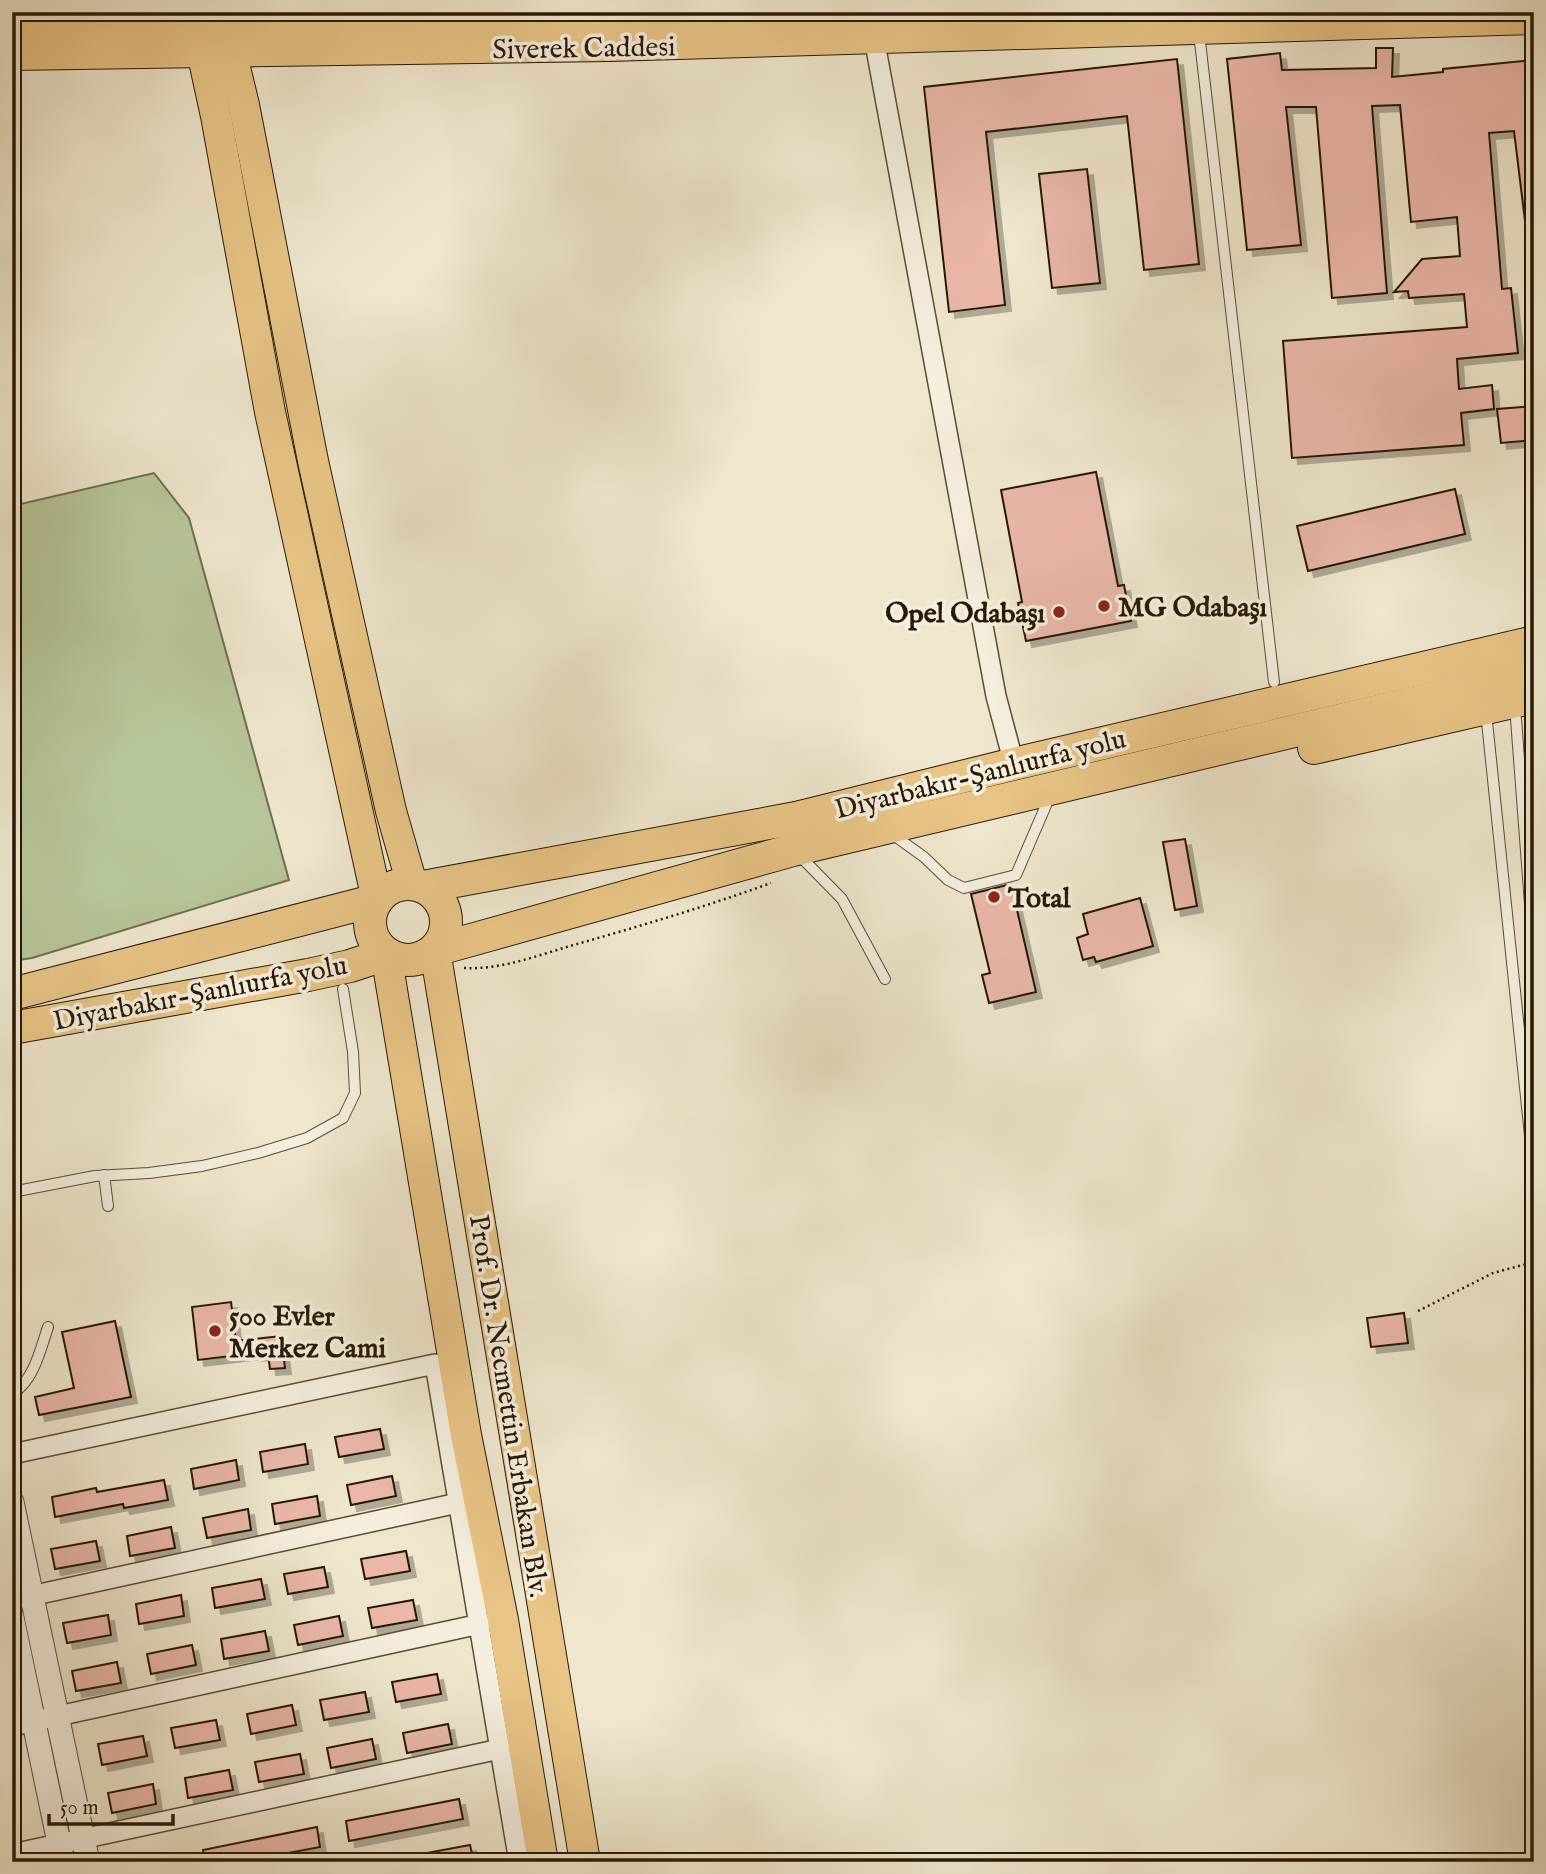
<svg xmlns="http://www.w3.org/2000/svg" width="1546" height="1874" font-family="'IM FELL English',serif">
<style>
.green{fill:#b7c69a;stroke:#706f50;stroke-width:2}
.building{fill:#eab7a9;stroke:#281805;stroke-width:2;filter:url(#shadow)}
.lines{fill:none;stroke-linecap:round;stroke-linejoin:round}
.service-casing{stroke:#5a4c37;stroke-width:12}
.minor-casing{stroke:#5a4c37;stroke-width:22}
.tertiary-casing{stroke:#5a4c37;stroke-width:25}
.primary-casing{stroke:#281805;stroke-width:32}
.trunk-casing{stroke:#281805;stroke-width:34}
.path{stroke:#281805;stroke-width:2.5;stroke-dasharray:2 3.5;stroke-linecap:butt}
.service{stroke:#f5efde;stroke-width:10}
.minor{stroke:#f5efde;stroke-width:19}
.tertiary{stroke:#f5efde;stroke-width:23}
.primary{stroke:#e8c486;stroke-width:30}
.trunk{stroke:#e8c486;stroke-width:32}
.poi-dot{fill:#8f2418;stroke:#f5efde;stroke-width:2.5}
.labels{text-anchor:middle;stroke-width:7;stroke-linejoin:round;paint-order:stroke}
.street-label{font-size:28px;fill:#281805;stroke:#f5efde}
.poi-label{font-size:28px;font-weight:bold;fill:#281805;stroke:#f5efde;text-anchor:start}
</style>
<defs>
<filter id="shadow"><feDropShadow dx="6" dy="6" stdDeviation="0" flood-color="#0004"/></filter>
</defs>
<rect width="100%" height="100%" fill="#efe7cd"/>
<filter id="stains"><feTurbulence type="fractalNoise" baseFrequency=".00286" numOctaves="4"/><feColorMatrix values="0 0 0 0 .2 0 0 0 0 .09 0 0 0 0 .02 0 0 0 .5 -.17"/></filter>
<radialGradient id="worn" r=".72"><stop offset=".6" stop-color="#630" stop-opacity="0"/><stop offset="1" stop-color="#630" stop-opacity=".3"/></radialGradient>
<path class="green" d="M154 473 189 518 289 880 32 958 12 961V506Z"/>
<g class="building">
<path d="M1376 48H1393L1392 77 1443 72V69L1534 60V220L1525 221 1514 131 1489 133 1502 289 1511 288 1518 353 1457 359 1459 389 1492 385 1494 409 1461 413 1464 445 1292 458 1283 341 1467 327 1464 294 1409 298 1408 291 1394 292 1422 259 1460 256 1457 217 1411 222 1400 105 1372 106 1387 293 1332 298 1316 107H1286L1301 245 1247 250 1227 59 1280 53 1282 70 1376 68Z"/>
<path d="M1177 59 1199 264 1144 270 1127 116 986 132 1005 305 949 312 924 87Z"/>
<path d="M1087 169 1100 283 1052 288 1039 174Z"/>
<path d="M1534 406V440L1501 443 1497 409Z"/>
<path d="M1096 472 1118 586 1124 585 1131 621 1026 641 1018 603 1022 602 1001 490Z"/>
<path d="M1455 489 1465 534 1308 571 1297 526Z"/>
<path d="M1185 839 1197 906 1175 910 1163 842Z"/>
<path d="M1011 884 1036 992 989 1003 982 975 990 973 971 894Z"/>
<path d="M1140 898 1153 946 1096 962 1094 957 1083 960 1077 938 1088 934 1083 914Z"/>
<path d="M231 1302 236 1341 281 1336 285 1368 270 1369 268 1354 256 1355V1353L198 1360 192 1307Z"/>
<path d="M1404 1313 1408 1343 1371 1347 1367 1318Z"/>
<path d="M115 1321 131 1397 39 1415 35 1397 74 1388 62 1332Z"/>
<path d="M380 1429 384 1449 339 1457 335 1437Z"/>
<path d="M305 1444 308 1464 263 1472 260 1452Z"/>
<path d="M236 1460 239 1480 194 1489 191 1469Z"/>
<path d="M392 1476 396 1496 351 1505 347 1485Z"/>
<path d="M164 1480 168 1500 124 1508 123 1504 55 1517 52 1497 96 1488 97 1492Z"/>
<path d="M317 1496 320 1516 275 1524 272 1504Z"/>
<path d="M248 1509 251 1530 207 1538 203 1518Z"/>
<path d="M171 1527 175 1548 130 1556 127 1536Z"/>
<path d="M96 1541 100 1561 55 1569 51 1549Z"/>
<path d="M406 1551 410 1571 365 1579 361 1559Z"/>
<path d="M324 1567 328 1587 288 1594 284 1574Z"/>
<path d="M261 1579 265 1599 215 1608 212 1588Z"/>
<path d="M181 1595 184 1616 139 1624 136 1604Z"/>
<path d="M413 1600 417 1620 372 1628 368 1608Z"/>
<path d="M108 1615 111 1635 67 1643 63 1623Z"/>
<path d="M339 1616 343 1636 298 1645 294 1625Z"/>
<path d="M265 1631 269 1651 224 1659 221 1639Z"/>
<path d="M192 1645 196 1665 151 1674 147 1654Z"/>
<path d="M117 1662 121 1683 76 1691 72 1671Z"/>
<path d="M437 1674 441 1694 396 1702 392 1682Z"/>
<path d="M365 1692 369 1712 324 1720 320 1700Z"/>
<path d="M292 1705 296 1725 251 1734 247 1714Z"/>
<path d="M216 1720 220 1740 175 1748 171 1728Z"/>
<path d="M448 1724 452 1744 407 1753 403 1733Z"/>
<path d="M143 1736 147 1756 102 1765 98 1744Z"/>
<path d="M372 1739 376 1759 331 1768 327 1748Z"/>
<path d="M300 1754 304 1774 259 1782 255 1762Z"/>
<path d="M229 1770 233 1790 188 1798 185 1778Z"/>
<path d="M153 1784 156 1804 112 1813 108 1793Z"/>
<path d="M459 1799 463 1819 349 1841 346 1821Z"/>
<path d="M317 1827 320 1847 251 1860V1862H205L203 1850Z"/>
<path d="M470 1845 474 1862H417L416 1855Z"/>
</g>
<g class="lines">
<g class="service-casing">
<g id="service">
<path d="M1199 33 1274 682"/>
<path d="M1515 706 1534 957"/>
<path d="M1486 712 1534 1174"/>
<path d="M892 834 924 857 948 880 964 888 1016 875 1050 796"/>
<path d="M799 855 842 899 885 979"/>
<path d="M104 1175 108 1206"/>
<path d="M12 1192 95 1176 149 1173 202 1166 258 1153 307 1138 343 1118 355 1093 353 1052 343 989"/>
<path d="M12 1394C34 1380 40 1351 48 1327"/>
</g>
</g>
<g class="minor-casing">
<g id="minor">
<path d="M874 38 996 696 1014 764"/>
<path d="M12 1454 435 1364 519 1862"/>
<path d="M12 1600 458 1503"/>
<path d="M12 1726 480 1624"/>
<path d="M12 1854 500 1749"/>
</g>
</g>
<g class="tertiary-casing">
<g id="tertiary">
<path d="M12 1502 88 1862"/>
<path d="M12 1617 63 1862"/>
</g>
</g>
<g class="primary-casing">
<g id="primary">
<path d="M12 31 229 24 649 19 926 12"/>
<path d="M230 32 231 51 244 105 313 461 391 811 412 884"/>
<path d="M198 33 216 116 270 412 377 900"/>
<path d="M12 55 609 46 1534 19"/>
<path d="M435 950 585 1862"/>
<path d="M386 954 466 1435 503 1620 543 1862"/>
</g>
</g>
<g class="trunk-casing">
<g id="trunk">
<path d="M1314 748 1534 697"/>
<circle cx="408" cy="922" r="38"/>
<path d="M423 887 796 818 1014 764 1534 642"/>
<path d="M435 950 793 850 1534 674"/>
<path d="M12 994 377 900"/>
<path d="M12 1028 308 975 350 966 386 954"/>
</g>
</g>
<g class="path">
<path d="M464 968C500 970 536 956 570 946 637 927 705 907 771 883"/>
<path d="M1418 1311 1493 1273 1534 1262"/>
</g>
<use href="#service" class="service"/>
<use href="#minor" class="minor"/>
<use href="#tertiary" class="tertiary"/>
<use href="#primary" class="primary"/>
<use href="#trunk" class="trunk"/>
</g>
<g class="poi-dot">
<circle cx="1104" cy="606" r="7"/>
<circle cx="1059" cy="612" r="7"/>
<circle cx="994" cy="897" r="7"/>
<circle cx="215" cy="1331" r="7"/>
</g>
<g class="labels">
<g class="street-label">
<text transform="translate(584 47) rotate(-1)" y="10">Siverek Caddesi</text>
<text transform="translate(980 773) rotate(-14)" y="10">Diyarbakır-Şanlıurfa yolu</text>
<text transform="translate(200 992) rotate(-11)" y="10">Diyarbakır-Şanlıurfa yolu</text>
<text transform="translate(510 1406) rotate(81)" y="10">Prof. Dr. Necmettin Erbakan Blv.</text>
</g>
<g class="poi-label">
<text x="1118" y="616">MG Odabaşı</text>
<text x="1045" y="622" text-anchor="end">Opel Odabaşı</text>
<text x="1008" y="907">Total</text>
<text x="229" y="1325">500 Evler<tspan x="229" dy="32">Merkez Cami</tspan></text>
</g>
</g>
<rect width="1546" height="1874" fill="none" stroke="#efe7cd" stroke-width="42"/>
<rect x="14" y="14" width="1518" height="1846" fill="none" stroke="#281805" stroke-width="3.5"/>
<rect x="21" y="21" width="1504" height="1832" fill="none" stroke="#281805" stroke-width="2"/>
<path d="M49 1814v10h124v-10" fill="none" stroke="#281805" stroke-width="3.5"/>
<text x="60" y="1814" font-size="21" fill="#281805" stroke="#f5efde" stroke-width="5" paint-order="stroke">50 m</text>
<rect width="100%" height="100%" filter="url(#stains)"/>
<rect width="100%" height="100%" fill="url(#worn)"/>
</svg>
